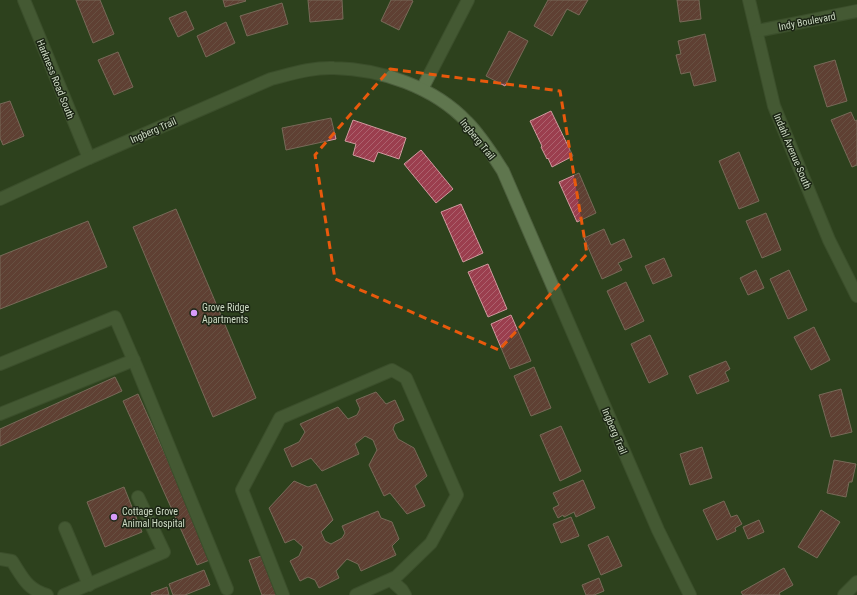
<svg xmlns="http://www.w3.org/2000/svg" width="857" height="595" font-family="'Roboto Condensed',sans-serif">
<style>
.building{fill:url(#building-hatch);stroke:#d09a9f}
.lines{fill:none;stroke-linecap:round;stroke-linejoin:round}
.minor-casing{stroke:#4c5e3d;stroke-width:14}
.minor{stroke:#5f764e;stroke-width:12}
.marked{fill:none;stroke:#e8590c;stroke-width:3;stroke-dasharray:8 5;stroke-linejoin:round}
.poi-dot{fill:#d79bf9;stroke:#1c2615;stroke-width:1.5}
.labels{text-anchor:middle;stroke-width:3;stroke-linejoin:round;paint-order:stroke}
.street-label{font-size:10px;fill:#cedbc5;stroke:#1c2615}
.poi-label{font-size:10px;fill:#cedbc5;stroke:#1c2615;text-anchor:start}
</style>
<defs>
<pattern id="building-hatch" width="6" height="6" patternUnits="userSpaceOnUse"><rect width="6" height="6" fill="#9b3e4e"/><path d="M-1 1l2-2M0 6l6-6M5 7l2-2" fill="none" stroke="#ac626e"/></pattern>
</defs>
<rect width="100%" height="100%" fill="#2e421d"/>
<g class="building">
<path d="M76 0H100L114 34 93 43Z"/>
<path d="M223 0H245L246 1 225 7Z"/>
<path d="M308 0H342L343 19 310 22Z"/>
<path d="M391 0H411L413 1 399 30 381 21Z"/>
<path d="M548 0H588L579 15 567 9 552 36 534 26Z"/>
<path d="M677 0H699L701 19 680 22Z"/>
<path d="M282 3 288 24 247 36 240 16Z"/>
<path d="M186 11 194 29 178 37 169 18Z"/>
<path d="M226 22 235 43 206 57 197 36Z"/>
<path d="M509 31 528 41 505 86 486 76Z"/>
<path d="M705 34 716 81 694 86 690 72 681 74 676 55 681 54 678 41Z"/>
<path d="M118 52 133 87 114 95 98 60Z"/>
<path d="M835 60 847 101 827 107 814 66Z"/>
<path d="M10 101 24 136 3 145 0 138V104Z"/>
<path d="M551 111 573 156 552 167 548 158 547 159 541 147 542 146 530 121Z"/>
<path d="M851 112 855 121 857 120V165L852 167 831 120Z"/>
<path d="M331 118 336 139 286 150 282 128Z"/>
<path d="M353 120 406 138 399 159 378 152 374 162 353 155 356 144 345 141Z"/>
<path d="M421 150 453 189 436 203 404 164Z"/>
<path d="M739 152 759 201 739 209 719 161Z"/>
<path d="M579 173 596 213 577 222 559 182Z"/>
<path d="M461 204 483 253 463 262 441 212Z"/>
<path d="M176 209 256 398 213 417 133 227Z"/>
<path d="M766 213 781 250 762 258 746 221Z"/>
<path d="M88 221 107 267 0 309V256Z"/>
<path d="M604 229 611 245 624 239 632 257 618 263 622 270 602 279 584 238Z"/>
<path d="M664 258 672 276 653 284 645 266Z"/>
<path d="M488 264 507 309 488 317 468 272Z"/>
<path d="M756 270 764 288 748 295 740 278Z"/>
<path d="M789 270 807 310 788 319 770 279Z"/>
<path d="M626 282 644 321 625 330 607 291Z"/>
<path d="M511 315 531 361 510 369 491 324Z"/>
<path d="M814 327 830 360 811 370 794 337Z"/>
<path d="M650 335 668 374 649 383 631 344Z"/>
<path d="M726 361 730 369 725 372 729 381 697 394 689 376Z"/>
<path d="M534 367 551 408 531 416 514 376Z"/>
<path d="M115 377 122 391 0 446V429Z"/>
<path d="M841 389 852 432 831 437 819 395Z"/>
<path d="M376 392 386 404 395 400 404 420 395 424 393 429 398 439 414 448 427 476 415 486 425 506 407 514 390 493 384 496 369 465 377 450 373 440 365 436 355 444 359 454 322 471 311 458 292 467 284 449 299 442 305 432 300 424 338 407 348 419 357 415 360 409 356 400Z"/>
<path d="M138 394 212 559 197 565 123 401Z"/>
<path d="M561 426 581 471 560 481 540 435Z"/>
<path d="M702 447 712 478 690 485 680 454Z"/>
<path d="M834 460 856 464 852 482H849L846 497 827 493Z"/>
<path d="M583 480 595 508 576 517 574 512 564 517 563 515 558 518 553 508 559 505 553 493Z"/>
<path d="M294 481 308 487 316 484 333 520 321 532 325 541 331 544 342 538 345 533 342 526 378 511 381 518 392 522 399 539 392 546 396 555 361 571 358 564 347 559 336 571 339 578 319 588 315 580 308 577 300 581 290 561 299 556 303 547 294 539 285 543 269 508Z"/>
<path d="M124 487 142 532 105 547 87 502Z"/>
<path d="M724 501 731 517 737 515 742 524 735 528 736 531 717 540 703 510Z"/>
<path d="M821 510 840 522 817 558 798 547Z"/>
<path d="M571 517 579 536 561 543 553 524Z"/>
<path d="M759 520 764 532 748 539 743 527Z"/>
<path d="M608 536 622 566 601 575 588 545Z"/>
<path d="M264 555 279 595H262L249 560Z"/>
<path d="M784 568 793 585 779 593 780 595H743L741 592Z"/>
<path d="M204 570 210 585 185 595H173L169 584Z"/>
<path d="M599 578 604 591 594 595H586L582 585Z"/>
<path d="M167 587 169 595H152L151 593Z"/>
</g>
<g class="lines">
<g class="minor-casing">
<g id="minor">
<path d="M24 0 89 158"/>
<path d="M749 0 774 106 829 240 857 296"/>
<path d="M757 31 857 11"/>
<path d="M422 89 468 0"/>
<path d="M0 199 89 158 271 79C291 74 313 67 334 68 381 69 434 87 467 122 481 136 492 154 503 171L658 530 690 595"/>
<path d="M0 364 115 317 137 368 227 589"/>
<path d="M0 414 134 360"/>
<path d="M65 528 89 585"/>
<path d="M0 559 12 561C23 578 27 589 47 595"/>
<path d="M391 580 402 590 405 595"/>
<path d="M64 595 164 552 138 497"/>
<path d="M283 595 242 490 280 418 392 370 406 378 457 495 431 543 396 577 356 595"/>
<path d="M844 595 857 582"/>
</g>
</g>
<use href="#minor" class="minor"/>
</g>
<path d="M0 0H857V595H0ZM390 69 560 91 587 254 499 350 335 279 315 155Z" fill="#2e421d" fill-opacity=".55" fill-rule="evenodd"/>
<path class="marked" d="M390 69 560 91 587 254 499 350 335 279 315 155Z"/>
<g class="poi-dot">
<circle cx="194" cy="313" r="4"/>
<circle cx="114" cy="517" r="4"/>
</g>
<g class="labels">
<g class="street-label">
<text transform="translate(807 21) rotate(-11)" y="4">Indy Boulevard</text>
<text transform="translate(56 79) rotate(68)" y="4">Harkness Road South</text>
<text transform="translate(153 130) rotate(-24)" y="4">Ingberg Trail</text>
<text transform="translate(478 139) rotate(51)" y="4">Ingberg Trail</text>
<text transform="translate(793 151) rotate(67)" y="4">Indahl Avenue South</text>
<text transform="translate(615 431) rotate(67)" y="4">Ingberg Trail</text>
</g>
<g class="poi-label">
<text x="202" y="311">Grove Ridge<tspan x="202" dy="12">Apartments</tspan></text>
<text x="122" y="515">Cottage Grove<tspan x="122" dy="12">Animal Hospital</tspan></text>
</g>
</g>
</svg>
